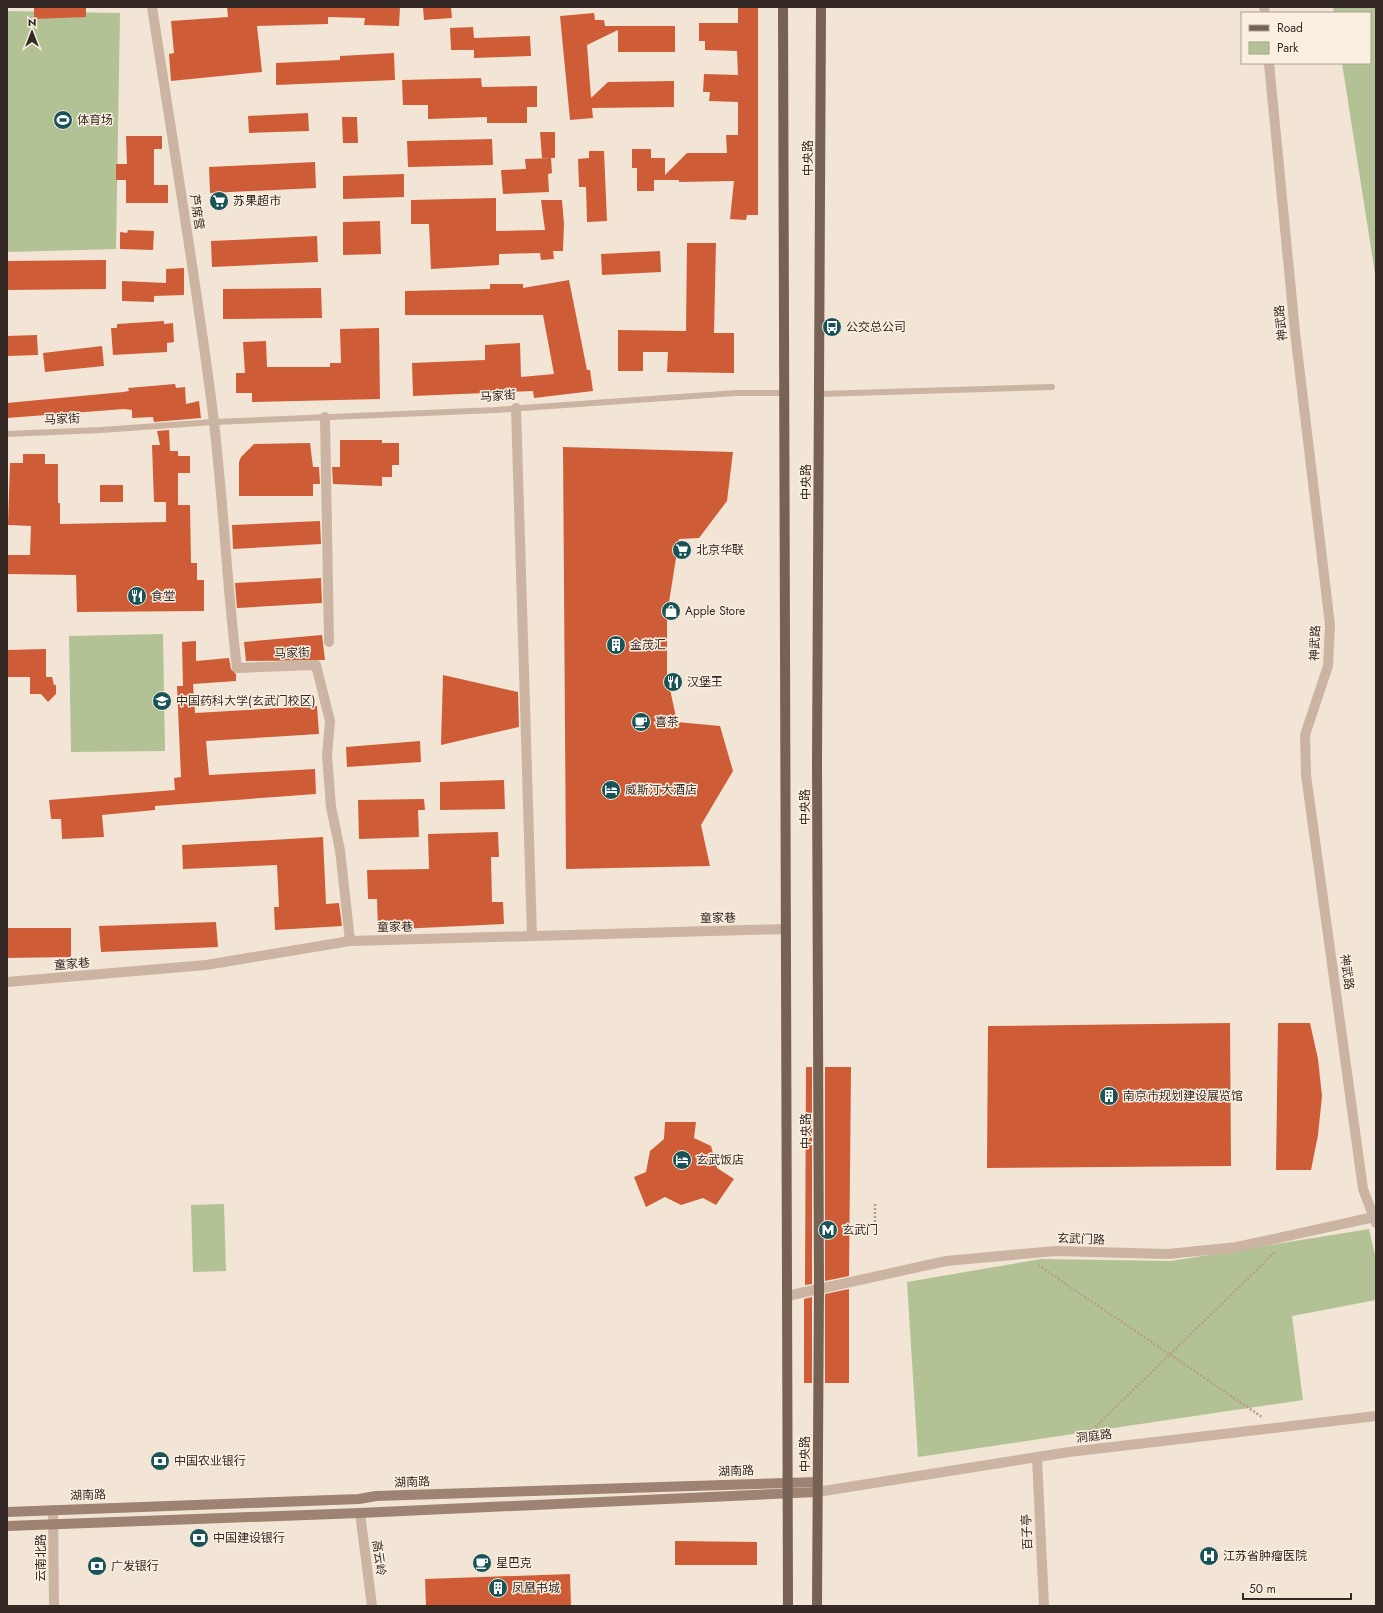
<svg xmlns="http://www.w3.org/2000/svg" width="1383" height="1613" font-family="Jost,'Noto Sans SC',sans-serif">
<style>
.green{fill:#b2c295}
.building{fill:#ce5d37}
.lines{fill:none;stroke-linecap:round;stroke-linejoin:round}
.path{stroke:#b69e8b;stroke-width:2.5;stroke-dasharray:2 2;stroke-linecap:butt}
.service{stroke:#cbb4a1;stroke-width:6}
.minor{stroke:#cbb4a1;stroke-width:10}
.tertiary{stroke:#cbb4a1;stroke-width:10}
.secondary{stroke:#9e8372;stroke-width:10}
.primary{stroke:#776054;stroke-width:10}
.labels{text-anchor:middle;stroke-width:3;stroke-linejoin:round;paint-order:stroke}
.poi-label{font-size:12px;fill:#342924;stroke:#faefe1;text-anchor:start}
.street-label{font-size:12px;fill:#342924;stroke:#faefe1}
</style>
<rect width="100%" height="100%" fill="#f2e5d5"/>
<g class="green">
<path d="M1333 7H1376V280L1342 63H1370V13H1334Z"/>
<path d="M7 11 120 13 116 249 7 252Z"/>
<path d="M163 634 165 751 71 752 69 636Z"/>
<path d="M224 1204 226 1271 193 1272 191 1205Z"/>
<path d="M1369 1229 1376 1259V1300L1292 1316 1303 1400 918 1457 907 1282 1041 1259 1171 1261Z"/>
</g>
<g class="building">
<path d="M34 7H86V17L34 19Z"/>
<path d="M227 7H400L399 26 364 25 365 18 328 17V24L257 26 262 72 171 81 169 54 174 53 171 21 228 17Z"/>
<path d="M423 7H451L452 18 424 20Z"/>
<path d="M738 7H758V215H747L746 220 730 219 734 181 679 182V180H654V191H637V168H632V149H651V158H665V175L687 153H727L726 135H738V102L709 101 710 92H703L704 74 738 75 737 51 705 50V41H699V23H738Z"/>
<path d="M594 13 595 20H604L605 26H675V52H618V30L587 45 591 98 608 82 674 81V107L592 108 593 118 570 120 560 16Z"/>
<path d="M473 27 474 38 530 36 531 56 474 58V50H451L450 28Z"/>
<path d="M394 53 395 80 276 85V63L340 60V56Z"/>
<path d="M481 78 482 87 537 86V107H527V123H487V117L428 119V105H403L402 80Z"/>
<path d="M308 113 309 131 249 133 248 116Z"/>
<path d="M342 117H357L358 143H343Z"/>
<path d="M540 132H555V158H542Z"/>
<path d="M126 136H162V149H154V185H168V203H126V180H116V164H127Z"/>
<path d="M492 139 493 165 408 167 407 141Z"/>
<path d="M589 151H604L607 221 587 222 586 187H579L578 159 589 158Z"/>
<path d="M551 158 552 173 548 174 549 192 503 194 501 170 526 169 525 159Z"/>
<path d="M315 162 316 188 210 193 209 167Z"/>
<path d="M404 174V197L343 199V176Z"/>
<path d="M496 198V231L545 230 541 200H562L564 224 563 251H553L554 259 541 260 540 253 499 254V265L431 269 429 224H411V200Z"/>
<path d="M380 221 381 254 343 255V222Z"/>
<path d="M128 230 154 231 153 250 120 249V232L127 233Z"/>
<path d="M317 236 318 262 212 267 211 241Z"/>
<path d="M687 243H716L714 333H734V373L667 372 668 352H643V371H618V330L686 331Z"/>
<path d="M660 251 661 272 602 275 601 254Z"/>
<path d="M106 260V289L7 290V261Z"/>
<path d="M184 268V295L154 296V302L122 301V281L166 283V269Z"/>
<path d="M569 280 587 370H590L593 391 534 398 533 391 413 396 412 363 485 360V345L520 343 521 377 554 374 543 315H405V291L490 289V284H523V288Z"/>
<path d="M321 288 322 318 223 319V289Z"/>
<path d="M164 321V324L173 323 174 342 167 343V352L113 355 111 328H117V324Z"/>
<path d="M379 328 380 399 252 402V393H236V373H245L243 342 266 341 267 367H330V363H341L340 329Z"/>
<path d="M37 335 38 355 7 356V336Z"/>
<path d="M102 346 104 366 45 372 43 353Z"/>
<path d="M175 384 176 388 185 387 186 404 199 401 201 418 154 422 153 417 132 418V410L124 409 7 418V403L123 392 129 391 128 388Z"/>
<path d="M169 430 170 451H178V456H190V473H178V505H190L191 563H197V580H204V611L77 612 76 575 7 574V555H30L31 526 8 525 10 463H23V454H45V464H58V503H60V524L166 522V502H154L152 445H160L157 431Z"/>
<path d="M340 440H382V443H399V465H392V477H382V486L333 484 332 467H340Z"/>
<path d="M310 443 313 467H319L320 484H313V496H239V462L241 457 254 444Z"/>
<path d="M563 447 733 452 727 501 699 538 679 539 667 615V675L677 722 720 726 733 771 701 825 710 866 566 869Z"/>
<rect x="100" y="485" width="23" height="17"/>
<path d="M320 521 321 544 233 549 232 525Z"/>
<path d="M321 578 322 603 237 608 235 583Z"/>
<path d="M322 635 325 660 246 661 244 642Z"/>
<path d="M196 641V661L229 658 231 669 236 674V681L193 684 195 713 317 706 319 734 206 741 209 775 315 769 316 794 155 806V810L102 815 104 837 62 839 61 819H51L49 800 175 790 174 778 181 777 177 686H183L182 642Z"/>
<path d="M46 649V677H52L54 685H56V694L48 702 41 694H30V677H7V650Z"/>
<path d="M443 675 518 692 519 727 441 745Z"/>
<path d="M420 741 421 762 347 767 346 747Z"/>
<path d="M504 780 505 809 440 810V782Z"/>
<path d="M424 799 425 810H418L419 837 359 839 358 800Z"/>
<path d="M498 832 499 857H491L492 902H503L504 924 378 930 377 899H368L367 870 429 869 428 834Z"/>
<path d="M323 837 326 904 339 903 342 926 275 930 274 907H279L277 865 183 869 182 845Z"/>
<path d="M216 922 218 947 101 952 99 926Z"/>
<path d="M7 928H71V957L7 958Z"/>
<path d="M1230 1023 1231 1166 987 1168 988 1026Z"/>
<path d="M1278 1023H1310L1318 1059 1322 1096 1318 1135 1311 1170H1276Z"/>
<path d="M806 1067H812V1284L805 1285Z"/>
<path d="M825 1067H851L849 1276 825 1281Z"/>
<path d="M665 1122H696L694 1138 711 1146 717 1168 734 1179 716 1205 703 1198 681 1205 665 1197 646 1207 634 1177 646 1172 650 1151 664 1139Z"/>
<path d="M849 1289V1383H825V1294Z"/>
<path d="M812 1297V1383H804V1299Z"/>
<path d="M675 1541 757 1542V1565H675Z"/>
<path d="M570 1574 571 1606H426L425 1579Z"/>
</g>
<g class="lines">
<g class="path">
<path d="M875 1204V1230"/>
<path d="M1038 1265 1262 1417"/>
<path d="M1084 1438 1275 1252"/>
</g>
<g class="service">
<path d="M820 394 1052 387"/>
<path d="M7 434 101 430 214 422 495 410 736 393H784"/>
</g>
<g class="minor">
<path d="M152 7C172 137 194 268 211 398 223 488 226 579 237 668L316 665 330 721 327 756 331 807 340 850 350 941"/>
<path d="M1264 7 1265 13"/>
<path d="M1269 63 1295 332 1330 625 1328 666 1305 735 1306 775 1363 1189 1376 1223"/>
<path d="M516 408 532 936"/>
<path d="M325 417 329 642"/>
<path d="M7 982 206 965 350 941 786 929"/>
<path d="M1037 1458 1044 1606"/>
<path d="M817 1492 1069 1452 1376 1416"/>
<path d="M360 1513 372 1606"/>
</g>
<g class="tertiary">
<path d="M787 1296 946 1261 1055 1251 1168 1254 1237 1247 1374 1217"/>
<path d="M53 1510 54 1606"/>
</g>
<g class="secondary">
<path d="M7 1512 359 1499 376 1496 817 1482"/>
<path d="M7 1526 360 1513 817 1492"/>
</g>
<g class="primary">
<path d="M783 7 788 1606"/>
<path d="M817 1606 819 1289 817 762 821 7"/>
</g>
</g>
<defs>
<g id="stadium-disc" transform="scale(1)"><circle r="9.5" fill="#185358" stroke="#faefe1"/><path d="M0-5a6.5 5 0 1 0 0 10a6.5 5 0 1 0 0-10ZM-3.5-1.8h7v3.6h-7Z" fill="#fff"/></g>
<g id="supermarket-disc" transform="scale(1)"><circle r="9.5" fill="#185358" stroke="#faefe1"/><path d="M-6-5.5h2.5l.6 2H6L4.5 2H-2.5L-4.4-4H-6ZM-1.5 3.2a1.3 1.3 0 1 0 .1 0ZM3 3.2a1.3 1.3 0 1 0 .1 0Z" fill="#fff"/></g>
<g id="bus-disc" transform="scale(1)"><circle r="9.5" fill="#185358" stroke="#faefe1"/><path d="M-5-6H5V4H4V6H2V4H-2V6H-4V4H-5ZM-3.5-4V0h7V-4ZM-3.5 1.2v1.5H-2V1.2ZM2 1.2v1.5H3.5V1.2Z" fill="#fff"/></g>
<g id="restaurant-disc" transform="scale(1)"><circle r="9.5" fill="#185358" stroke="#faefe1"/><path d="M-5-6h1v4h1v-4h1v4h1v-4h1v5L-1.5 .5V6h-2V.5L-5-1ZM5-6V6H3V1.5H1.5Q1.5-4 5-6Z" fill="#fff"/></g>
<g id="shop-disc" transform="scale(1)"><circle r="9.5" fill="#185358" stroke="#faefe1"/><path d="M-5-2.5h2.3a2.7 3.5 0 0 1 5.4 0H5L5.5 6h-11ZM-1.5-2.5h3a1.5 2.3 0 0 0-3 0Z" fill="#fff"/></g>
<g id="building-disc" transform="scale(1)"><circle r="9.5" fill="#185358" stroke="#faefe1"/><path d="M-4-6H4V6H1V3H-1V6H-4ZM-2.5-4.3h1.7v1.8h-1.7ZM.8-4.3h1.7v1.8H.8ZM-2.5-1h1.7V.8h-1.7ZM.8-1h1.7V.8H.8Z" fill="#fff"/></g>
<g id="university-disc" transform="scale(1)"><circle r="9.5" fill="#185358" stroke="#faefe1"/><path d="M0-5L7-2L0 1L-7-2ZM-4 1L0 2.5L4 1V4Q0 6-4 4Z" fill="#fff"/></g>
<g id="cafe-disc" transform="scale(1)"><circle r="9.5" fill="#185358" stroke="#faefe1"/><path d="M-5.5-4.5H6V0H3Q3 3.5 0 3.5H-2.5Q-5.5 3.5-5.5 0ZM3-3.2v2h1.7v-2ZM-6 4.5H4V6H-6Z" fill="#fff"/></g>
<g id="hotel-disc" transform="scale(1)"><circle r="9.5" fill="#185358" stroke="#faefe1"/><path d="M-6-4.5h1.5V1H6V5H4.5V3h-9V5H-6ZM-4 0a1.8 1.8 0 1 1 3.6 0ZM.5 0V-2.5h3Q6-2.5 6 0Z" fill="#fff"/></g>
<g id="metro-disc" transform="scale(1)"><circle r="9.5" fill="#185358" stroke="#faefe1"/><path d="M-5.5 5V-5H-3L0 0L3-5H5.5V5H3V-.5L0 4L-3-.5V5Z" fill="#fff"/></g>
<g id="bank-disc" transform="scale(1)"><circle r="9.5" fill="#185358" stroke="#faefe1"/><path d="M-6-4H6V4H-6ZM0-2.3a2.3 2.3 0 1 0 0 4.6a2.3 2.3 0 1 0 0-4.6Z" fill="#fff"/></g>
<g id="hospital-disc" transform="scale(1)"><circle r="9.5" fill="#185358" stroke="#faefe1"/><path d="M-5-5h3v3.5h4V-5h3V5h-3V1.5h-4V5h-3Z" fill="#fff"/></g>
</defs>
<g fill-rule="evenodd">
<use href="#stadium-disc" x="63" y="120"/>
<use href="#supermarket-disc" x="219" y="201"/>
<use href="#bus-disc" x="832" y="327"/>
<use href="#supermarket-disc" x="682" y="550"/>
<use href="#restaurant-disc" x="137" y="596"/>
<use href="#shop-disc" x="671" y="611"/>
<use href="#building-disc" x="616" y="645"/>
<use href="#restaurant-disc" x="673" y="682"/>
<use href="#university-disc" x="162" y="701"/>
<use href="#cafe-disc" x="641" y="722"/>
<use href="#hotel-disc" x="611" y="790"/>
<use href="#building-disc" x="1109" y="1096"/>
<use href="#hotel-disc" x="682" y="1160"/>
<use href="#metro-disc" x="828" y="1230"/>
<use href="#bank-disc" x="160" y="1461"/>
<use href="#bank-disc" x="199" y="1538"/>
<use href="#hospital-disc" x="1209" y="1556"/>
<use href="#cafe-disc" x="482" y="1563"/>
<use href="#bank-disc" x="97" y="1566"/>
<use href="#building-disc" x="498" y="1588"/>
</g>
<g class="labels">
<g class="poi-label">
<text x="77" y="124">体育场</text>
<text x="233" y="205">苏果超市</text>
<text x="846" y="331">公交总公司</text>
<text x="696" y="554">北京华联</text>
<text x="151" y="600">食堂</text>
<text x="685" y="615">Apple Store</text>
<text x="630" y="649">金茂汇</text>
<text x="687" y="686">汉堡王</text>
<text x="176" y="705">中国药科大学(玄武门校区)</text>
<text x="655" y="726">喜茶</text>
<text x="625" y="794">威斯汀大酒店</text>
<text x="1123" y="1100">南京市规划建设展览馆</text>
<text x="696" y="1164">玄武饭店</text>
<text x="842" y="1234">玄武门</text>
<text x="174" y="1465">中国农业银行</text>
<text x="213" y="1542">中国建设银行</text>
<text x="1223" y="1560">江苏省肿瘤医院</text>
<text x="496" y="1567">星巴克</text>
<text x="111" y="1570">广发银行</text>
<text x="512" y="1592">凤凰书城</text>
</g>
<g class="street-label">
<text transform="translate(808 158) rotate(-90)" y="4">中央路</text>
<text transform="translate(197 212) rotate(81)" y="4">芦席营</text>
<text transform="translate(1281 323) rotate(-96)" y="4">神武路</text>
<text transform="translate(498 396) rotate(-4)" y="4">马家街</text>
<text transform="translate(62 419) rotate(-2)" y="4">马家街</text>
<text transform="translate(806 482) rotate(-90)" y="4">中央路</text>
<text transform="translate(1315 643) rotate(-88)" y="4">神武路</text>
<text transform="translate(292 653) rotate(-2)" y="4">马家街</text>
<text transform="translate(805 807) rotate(-90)" y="4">中央路</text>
<text transform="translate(718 918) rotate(-1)" y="4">童家巷</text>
<text transform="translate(395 927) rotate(-1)" y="4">童家巷</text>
<text transform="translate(72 964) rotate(-5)" y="4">童家巷</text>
<text transform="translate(1347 972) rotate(82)" y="4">神武路</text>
<text transform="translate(806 1131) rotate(-90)" y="4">中央路</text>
<text transform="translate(1081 1239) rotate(2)" y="4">玄武门路</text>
<text transform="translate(1094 1436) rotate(-7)" y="4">洞庭路</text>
<text transform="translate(805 1454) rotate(-90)" y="4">中央路</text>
<text transform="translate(736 1471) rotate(-2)" y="4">湖南路</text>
<text transform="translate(412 1482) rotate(-2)" y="4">湖南路</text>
<text transform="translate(88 1495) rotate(-2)" y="4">湖南路</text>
<text transform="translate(1027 1532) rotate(-93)" y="4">百子亭</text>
<text transform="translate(41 1558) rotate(-90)" y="4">云南北路</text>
<text transform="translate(379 1558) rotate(82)" y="4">高云岭</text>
</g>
</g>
<rect width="1383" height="1613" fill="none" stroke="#342924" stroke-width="16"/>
<rect x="1241" y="12" width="130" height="52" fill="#faefe1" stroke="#aba095"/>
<rect x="1249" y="25" width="20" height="6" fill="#776054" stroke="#aba095"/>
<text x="1277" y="32" font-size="12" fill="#342924">Road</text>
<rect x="1249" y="42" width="20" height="12" fill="#b2c295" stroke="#aba095"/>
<text x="1277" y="52" font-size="12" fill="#342924">Park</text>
<g transform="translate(32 32)" stroke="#faefe1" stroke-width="3" paint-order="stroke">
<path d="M0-3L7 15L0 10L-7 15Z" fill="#342924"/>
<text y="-6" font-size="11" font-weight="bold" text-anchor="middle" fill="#342924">N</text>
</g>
<path d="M1243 1593v6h108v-6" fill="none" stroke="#342924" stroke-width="2"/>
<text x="1249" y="1593" font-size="12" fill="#342924" stroke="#faefe1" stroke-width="3" paint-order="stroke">50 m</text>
</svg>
